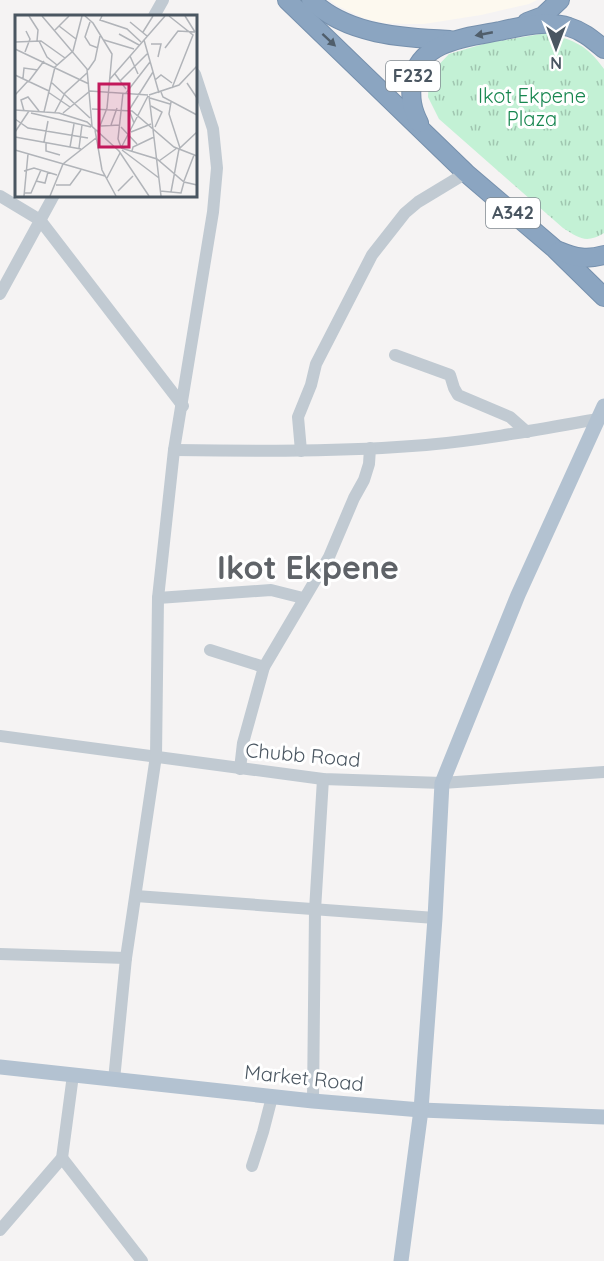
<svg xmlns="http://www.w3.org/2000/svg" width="604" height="1261" font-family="Quicksand,sans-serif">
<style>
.commercial{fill:#fdf9ef}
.grass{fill:url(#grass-tufts)}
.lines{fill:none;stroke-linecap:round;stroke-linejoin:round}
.highway-casing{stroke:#7690ad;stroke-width:20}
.minor{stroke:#c1cad2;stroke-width:12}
.major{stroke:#b3c2d1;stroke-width:15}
.highway{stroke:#8ba5c1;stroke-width:18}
.oneway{fill:#505e6b}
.labels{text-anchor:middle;stroke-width:6;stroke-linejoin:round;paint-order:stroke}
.shield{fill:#fff;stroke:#808990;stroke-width:1.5}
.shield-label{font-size:18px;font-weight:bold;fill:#4a5661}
.park-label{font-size:20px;fill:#17864f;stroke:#fff}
.street-label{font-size:20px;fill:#4a5661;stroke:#fff}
.town-label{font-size:32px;font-weight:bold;fill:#5f6368;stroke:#fff}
.inset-road{fill:none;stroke:#b1b4b9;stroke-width:1.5}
.view{fill:#c2185b;fill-opacity:0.15;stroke:#c2185b;stroke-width:3}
.inset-edge{fill:none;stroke:#4a5661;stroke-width:3}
</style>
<defs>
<pattern id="grass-tufts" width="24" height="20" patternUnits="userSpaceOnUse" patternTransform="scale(1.5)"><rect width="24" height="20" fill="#c3f1d5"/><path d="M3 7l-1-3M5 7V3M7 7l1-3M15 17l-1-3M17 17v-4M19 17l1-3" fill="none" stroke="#a0c6b0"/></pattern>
</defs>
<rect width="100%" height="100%" fill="#f5f3f3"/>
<path class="commercial" d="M330 0H537L529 4 481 15 424 24H405L384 23 363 18 336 5Z"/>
<path class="grass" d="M547 33C575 41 586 44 604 69V233C586 244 579 238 563 228L439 119 428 97 429 75 449 54 487 43Z"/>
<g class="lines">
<g class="highway-casing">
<g id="highway">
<path d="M287 0 466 173 555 249 604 297"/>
<path d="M311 0C346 35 404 38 450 40"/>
<path d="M527 22 543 16 560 0"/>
<path d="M419 123C412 109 410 98 412 83 417 41 468 37 500 31 522 26 548 20 569 27 583 31 593 40 604 49"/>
<path d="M559 251C576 258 587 260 604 255"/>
</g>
</g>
<g class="minor">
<path d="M154 16 163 0"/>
<path d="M0 196 40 220 183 406"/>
<path d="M0 294 54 195"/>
<path d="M395 355 450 375 454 388 458 395 510 417 527 432"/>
<path d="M174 450C258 451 342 452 426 445 483 440 541 429 598 419"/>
<path d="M301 451 298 417 311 385 316 364 372 255 405 213 418 202 466 173"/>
<path d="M158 598 271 590 303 598"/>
<path d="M210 650 264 667"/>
<path d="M0 736 323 779 442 783 604 772"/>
<path d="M240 769 243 743 264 667 329 557 354 498 364 480 369 464 370 448"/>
<path d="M136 896 435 918"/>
<path d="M0 954 126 958"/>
<path d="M114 1080 126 958 156 756 158 598 174 450 213 212 217 168 213 129 195 74"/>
<path d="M313 1101 315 910 323 779"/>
<path d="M62 1158 142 1261"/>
<path d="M252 1166 263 1132 272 1097"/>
<path d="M0 1230 62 1158 73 1075"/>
</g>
<g class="major">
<path d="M0 1067 313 1101 421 1110 604 1117"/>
<path d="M401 1261 421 1110 435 918 442 783 518 595 604 406"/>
</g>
<use href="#highway" class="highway"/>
</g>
<defs><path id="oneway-solid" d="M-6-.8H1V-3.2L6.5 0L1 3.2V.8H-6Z" transform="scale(1.5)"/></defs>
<g class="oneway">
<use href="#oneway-solid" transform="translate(484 34) rotate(169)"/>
<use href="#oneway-solid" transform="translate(329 40) rotate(43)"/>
</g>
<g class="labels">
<g class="shield">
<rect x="386" y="61" width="54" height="30" rx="4.5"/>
<rect x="486" y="198" width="54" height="30" rx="4.5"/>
</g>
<g class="shield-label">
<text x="413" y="82">F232</text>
<text x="513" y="219">A342</text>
</g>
<g class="park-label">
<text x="532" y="103">Ikot Ekpene<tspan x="532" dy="23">Plaza</tspan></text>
</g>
<g class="street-label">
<text transform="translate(303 755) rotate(5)" y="7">Chubb Road</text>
<text transform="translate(304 1078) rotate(6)" y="7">Market Road</text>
</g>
<g class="town-label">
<text x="308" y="579">Ikot Ekpene</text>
</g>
</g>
<g transform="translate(15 15)">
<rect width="182" height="182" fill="#f5f3f3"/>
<path class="inset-road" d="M14 1 23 15 22 26M27 1 72 54 77 111M70 1 78 8 97 39 92 93 83 116M87 1 85 5 112 14 126 27M154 1 178 20 157 73M170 1 180 17M75 7 70 22 75 30 83 33M115 7 132 21M44 11 61 24M40 15 54 1M128 17 138 1M104 19 124 30M89 25 119 34M129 25 144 78M24 26 32 42 42 50M0 27 26 26 50 43M136 29H146L143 42M150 33 163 16 180 17M0 34 74 69M10 37 15 24 11 16M115 41 123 59M73 55 80 45 85 21M100 59 111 74M0 60 34 76M8 63 9 53 23 55M95 64 150 1M140 65 146 60 157 68M14 66 29 46M105 66 133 38M36 67 75 103M172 68 182 83M33 77 55 92M146 77 148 82 182 100M111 78 135 47M0 80 13 66M134 80 164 70 182 51M134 81 146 181M135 83 155 89M156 87 154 99 165 133M136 91 147 97 140 112M77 94 117 96 159 132 182 141M0 95 44 98 72 107 104 136 134 181M9 96 6 85 13 82 24 96M29 97 40 52 58 36 67 1M40 97 50 78 72 58M16 98 76 112M48 98 75 76 133 80M0 104 13 113 73 123M119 108 114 95 138 57M96 110 102 93M86 111 105 110M106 112 122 129M80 115 87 155 101 181M0 117 14 96M116 117 136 109M0 122 66 134M29 127 33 106M31 128V136L45 140M55 132 59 109M106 132 103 124 108 78M64 133 67 110M106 133 142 144 169 167 182 170M106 133 133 81M0 135 90 161M107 135 144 163M117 136 118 132 139 122M144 146 162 133M9 156 19 153 42 160M92 163 105 138M21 166 30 168 33 157M169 166 179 140M41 170H55L66 155M103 176 118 161M145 176 166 178 169 167M156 177 164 134 182 117M10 178H16L26 155M9 181 13 139M35 181 48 149 81 123"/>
<path class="view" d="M84 69H114V132H84Z"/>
<rect width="182" height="182" class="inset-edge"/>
</g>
<g transform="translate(556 48) rotate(180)" stroke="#ffffff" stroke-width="4.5" paint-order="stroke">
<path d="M0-4.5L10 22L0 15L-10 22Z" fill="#4a5661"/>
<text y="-9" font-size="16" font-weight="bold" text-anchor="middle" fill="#4a5661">N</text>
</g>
</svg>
